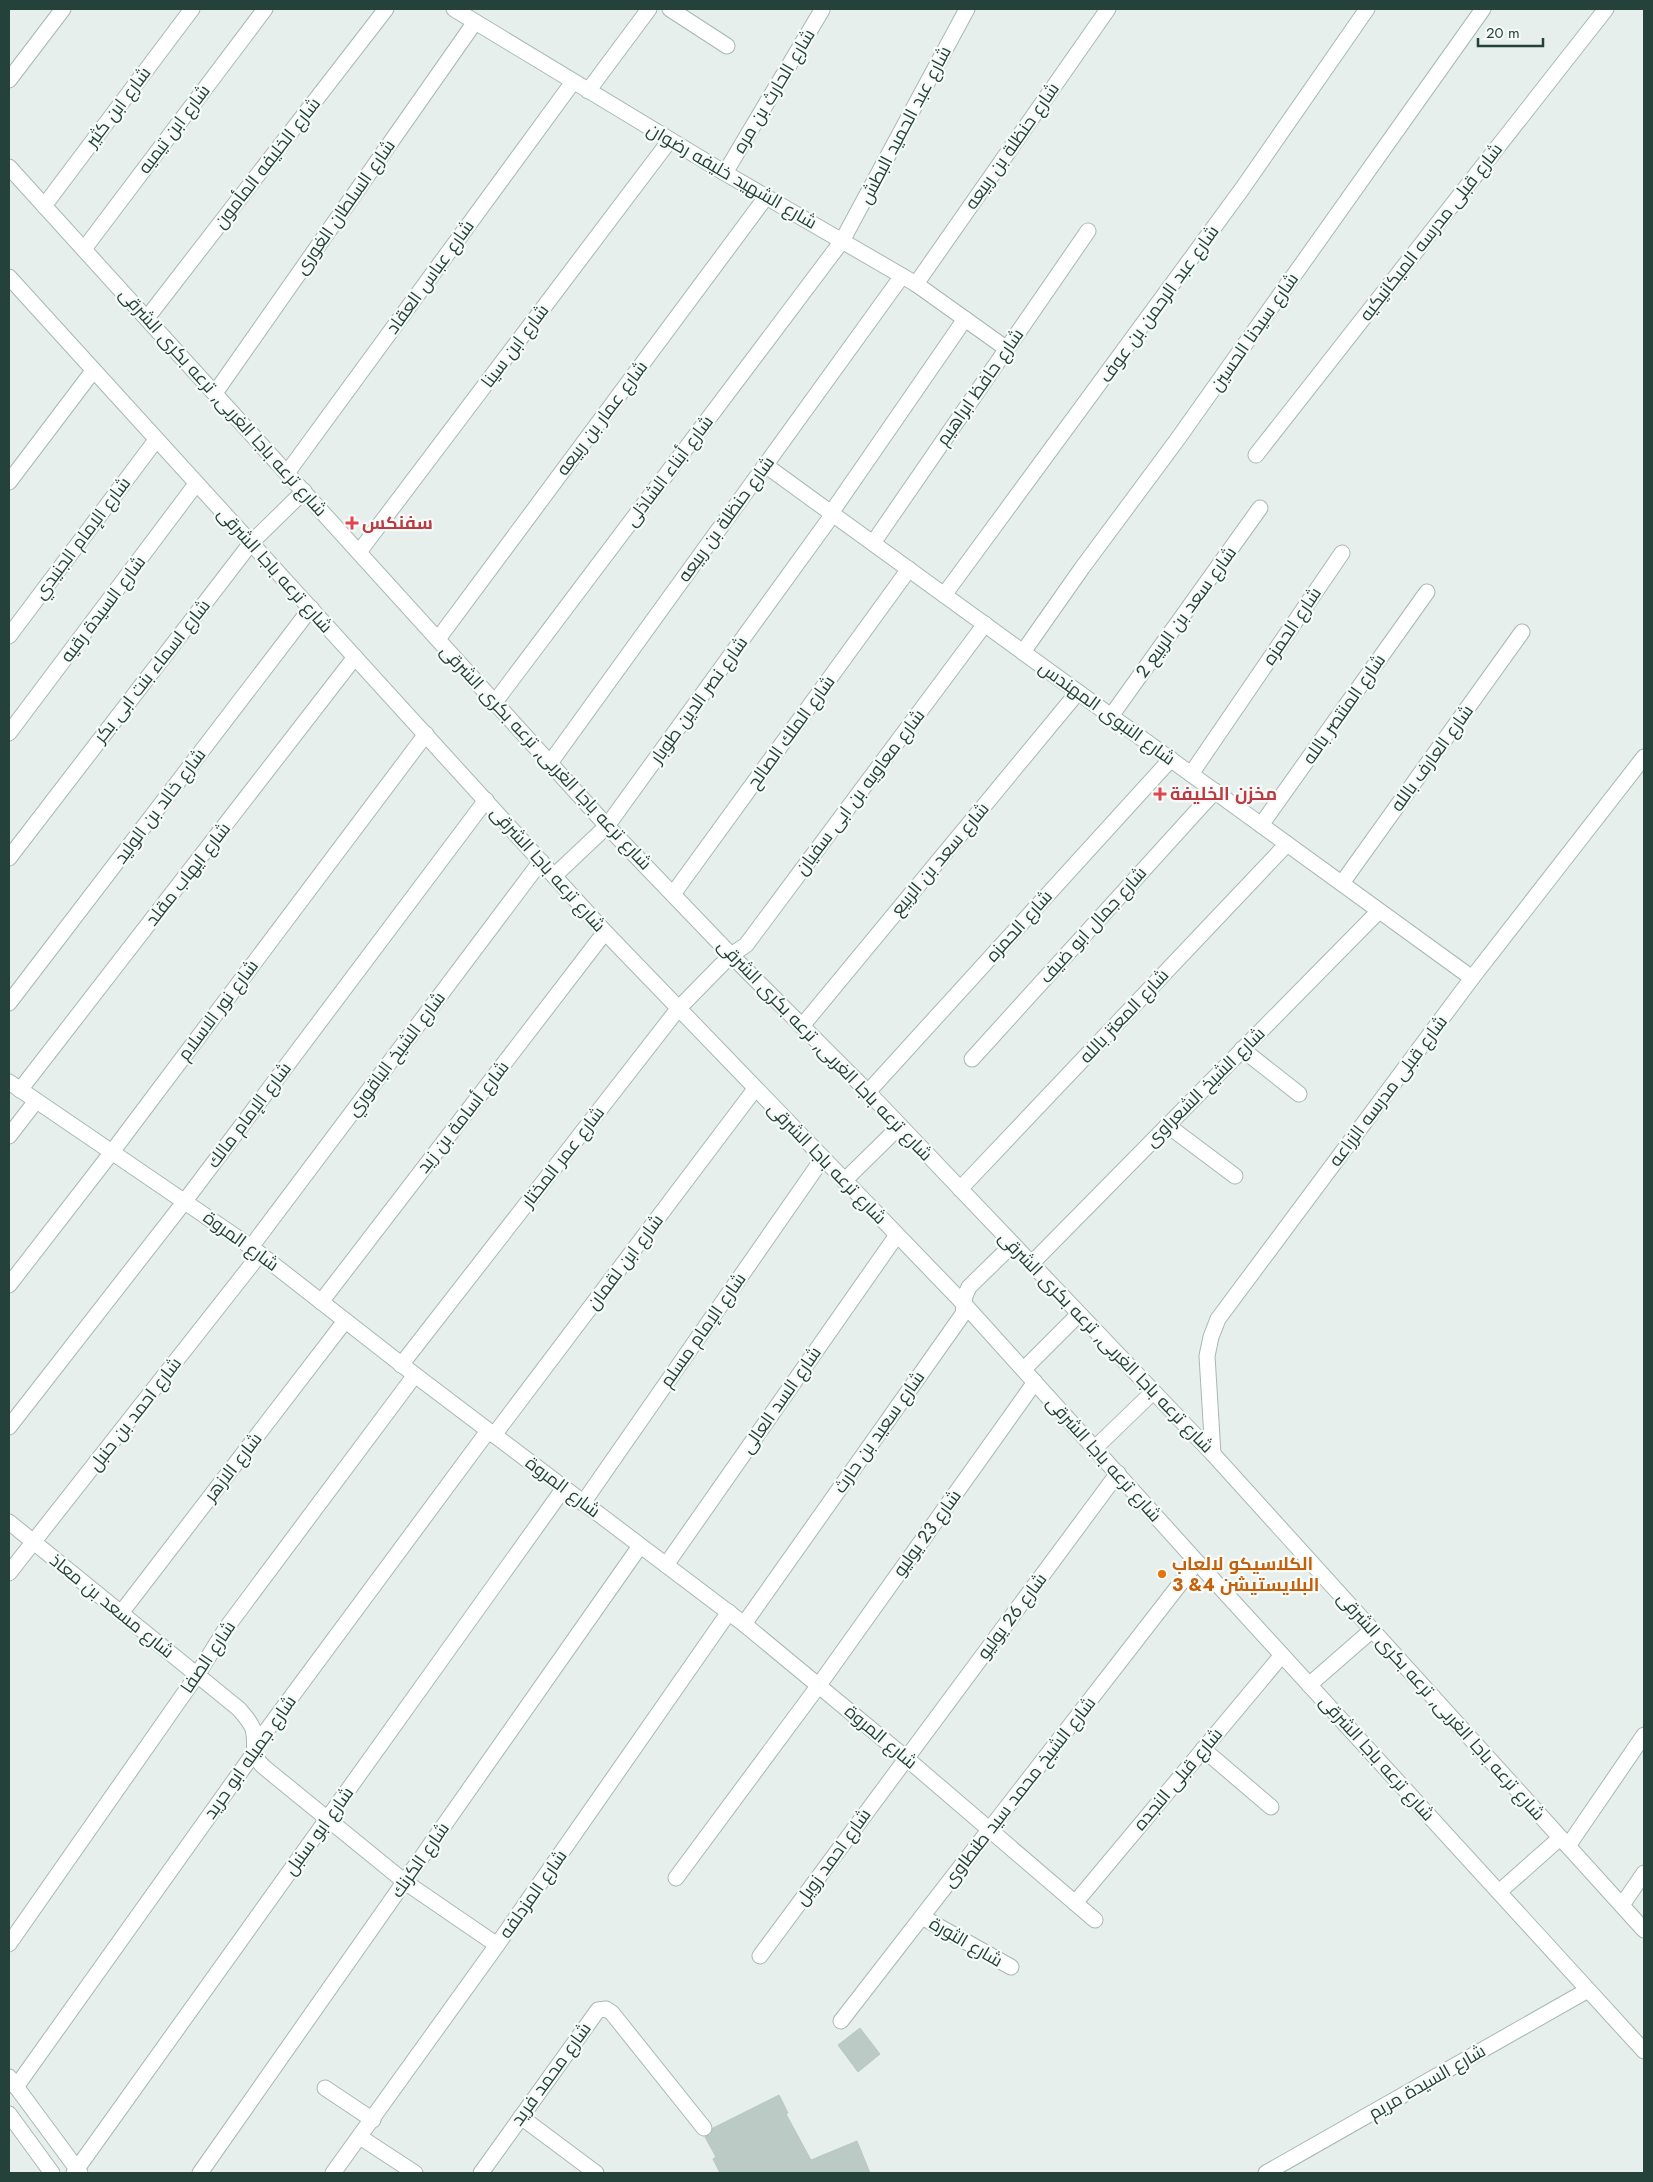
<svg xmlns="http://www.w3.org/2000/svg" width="1653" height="2182" font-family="Jost,Cairo,sans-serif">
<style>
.building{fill:#bbcac4;stroke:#b8c9c2}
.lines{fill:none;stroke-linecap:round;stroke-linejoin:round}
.minor-casing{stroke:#a8b8b2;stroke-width:17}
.minor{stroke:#fff;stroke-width:15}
.health-dot{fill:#e0444e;stroke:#f7fbf9;stroke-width:2}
.food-dot{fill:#e8710a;stroke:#f7fbf9;stroke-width:2}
.labels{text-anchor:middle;stroke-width:4.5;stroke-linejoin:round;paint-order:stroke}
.street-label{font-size:18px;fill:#24423a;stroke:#f7fbf9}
.health-label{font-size:18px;font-weight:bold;fill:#be3a42;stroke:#f7fbf9;text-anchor:start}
.food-label{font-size:18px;font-weight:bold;fill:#c56008;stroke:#f7fbf9;text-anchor:start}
</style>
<rect width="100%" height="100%" fill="#e6efeb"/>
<g class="building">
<path d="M860 2028 880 2054 858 2072 838 2045Z"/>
<path d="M779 2095 788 2113 786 2114 811 2160 857 2141 870 2173H720L713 2159 716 2157 705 2137 710 2135 713 2128Z"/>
</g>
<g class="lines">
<g class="minor-casing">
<g id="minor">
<path d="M454 9 725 173 916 284 1007 349"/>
<path d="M670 9 727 46"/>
<path d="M9 80 63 9"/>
<path d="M588 91 649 9"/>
<path d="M9 167 607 826 731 955 868 1092 1213 1454 1644 1930"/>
<path d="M725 173 822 10"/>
<path d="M44 206 192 9"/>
<path d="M84 249 265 9"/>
<path d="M9 277 605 932 965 1305 1197 1562 1644 2051"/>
<path d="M916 284 1108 9"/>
<path d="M147 318 386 9"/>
<path d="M215 393 475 22"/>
<path d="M1256 455 1606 9"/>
<path d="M765 465 1472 978"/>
<path d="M287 473 573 82"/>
<path d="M9 482 93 371"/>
<path d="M831 513 965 319"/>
<path d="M873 543 1088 231"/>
<path d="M359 552 670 140"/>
<path d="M944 595 1242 189 1367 9"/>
<path d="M9 636 156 440"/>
<path d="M438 639 766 197"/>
<path d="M1023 652 1082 568 1177 440 1483 9"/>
<path d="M495 702 842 241 967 9"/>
<path d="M1111 716 1260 508"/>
<path d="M9 733 196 484"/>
<path d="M550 763 902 276"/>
<path d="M1191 774 1342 553"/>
<path d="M1261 825 1427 592"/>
<path d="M9 858 251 543 304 491"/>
<path d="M554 876 607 826 833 514"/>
<path d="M1342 883 1522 632"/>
<path d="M673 894 909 569"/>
<path d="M9 1003 311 608"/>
<path d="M802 1026 1078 692"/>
<path d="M1242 1049 1299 1094"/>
<path d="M972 1059 1215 791"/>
<path d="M9 1082 251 1247 415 1375 744 1624 906 1758 1095 1920"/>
<path d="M20 1090 355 657"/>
<path d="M868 1092 1171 759"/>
<path d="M1167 1125 1235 1176"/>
<path d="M9 1136 36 1101"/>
<path d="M844 1181 900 1126"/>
<path d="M960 1189 1287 844"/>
<path d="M251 1247 541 861"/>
<path d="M1031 1264 1379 911"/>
<path d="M9 1285 112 1152 426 734"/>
<path d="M321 1302 605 932"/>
<path d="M401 1365 678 1009 731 955 746 945 752 937 985 624"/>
<path d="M1024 1369 1079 1314"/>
<path d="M9 1427 185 1201 486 800"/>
<path d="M494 1435 755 1089"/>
<path d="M1095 1448 1153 1392"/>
<path d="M1213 1454 1207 1356 1211 1337 1218 1319 1472 978 1644 757"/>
<path d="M583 1503 823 1158"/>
<path d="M9 1522 239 1709C245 1716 250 1721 253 1729 258 1747 248 1753 265 1768L405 1882 497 1945"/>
<path d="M666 1565 897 1235"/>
<path d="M9 1573 260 1254"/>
<path d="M121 1613 345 1321"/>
<path d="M744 1624 963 1314 965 1296 969 1287 1013 1244"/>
<path d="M1309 1685 1372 1630"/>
<path d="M1203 1749 1271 1807"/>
<path d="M1568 1846 1644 1735"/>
<path d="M676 1878 819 1685 1035 1382"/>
<path d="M1499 1892 1560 1838"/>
<path d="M1075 1903 1282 1655"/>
<path d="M1622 1905 1644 1873"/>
<path d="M922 1917 1011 1967"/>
<path d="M9 1944 197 1675 227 1627 415 1375"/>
<path d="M760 1956 1118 1473"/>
<path d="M841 2021 1197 1562"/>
<path d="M9 2077 80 2173"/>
<path d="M16 2087 254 1753 258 1742 488 1431"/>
<path d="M325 2088 373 2120"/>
<path d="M9 2114 52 2173"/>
<path d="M521 2117 596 2173"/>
<path d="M360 2137 415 2173"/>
<path d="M74 2173 564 1488"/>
<path d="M200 2173 640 1546"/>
<path d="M333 2173 497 1945 729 1612"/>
<path d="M481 2173 598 2010 606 2009 612 2013 704 2128"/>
<path d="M1266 2173 1588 1990"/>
</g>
</g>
<use href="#minor" class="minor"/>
</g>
<g class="health-dot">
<path d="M349.5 515.5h5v5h5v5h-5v5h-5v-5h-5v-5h5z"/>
<path d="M1157.5 786.5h5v5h5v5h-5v5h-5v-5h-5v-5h5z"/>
</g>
<circle class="food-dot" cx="1162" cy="1574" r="5"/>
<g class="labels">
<g class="street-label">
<text transform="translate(774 91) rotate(-59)" y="6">شارع الحارث بن مره</text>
<text transform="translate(118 107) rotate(-53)" y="6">شارع ابن كثير</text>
<text transform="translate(905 125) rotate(-62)" y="6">شارع عبد الحميد البطش</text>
<text transform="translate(174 129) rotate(-53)" y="6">شارع ابن تيميه</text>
<text transform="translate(1012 146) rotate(-55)" y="6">شارع حنظلة بن ربيعه</text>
<text transform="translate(267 163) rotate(-52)" y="6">شارع الخليفه المأمون</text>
<text transform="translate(732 176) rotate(30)" y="6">شارع الشهيد خليفه رضوان</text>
<text transform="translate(345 207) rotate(-55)" y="6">شارع السلطان الغورى</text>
<text transform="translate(1431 232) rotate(-52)" y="6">شارع قبلى مدرسه الميكانيكيه</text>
<text transform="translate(430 277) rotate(-54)" y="6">شارع عباس العقاد</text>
<text transform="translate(1159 304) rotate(-54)" y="6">شارع عبد الرحمن بن عوف</text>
<text transform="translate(1254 332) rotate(-55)" y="6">شارع سيدنا الحسين</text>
<text transform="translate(515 346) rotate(-53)" y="6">شارع ابن سينا</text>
<text transform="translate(980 387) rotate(-55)" y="6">شارع حافظ ابراهيم</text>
<text transform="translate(223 402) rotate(48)" y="6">شارع ترعه باجا الغربى, ترعه بكرى الشرقى</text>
<text transform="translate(602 418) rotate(-53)" y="6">شارع عمار بن ربيعه</text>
<text transform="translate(669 471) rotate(-53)" y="6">شارع أبناء الشاذلى</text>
<text transform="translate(726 519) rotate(-54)" y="6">شارع حنظلة بن ربيعه</text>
<text transform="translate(82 538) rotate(-53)" y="6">شارع الإمام الجنيدي</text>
<text transform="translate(275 570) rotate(48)" y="6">شارع ترعه باجا الشرقى</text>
<text transform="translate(103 609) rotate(-53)" y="6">شارع السيدة رقيه</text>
<text transform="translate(1186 612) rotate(-54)" y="6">شارع سعد بن الربيع 2</text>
<text transform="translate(1292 626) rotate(-56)" y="6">شارع الحمزه</text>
<text transform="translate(152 671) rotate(-52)" y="6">شارع اسماء بنت ابى بكر</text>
<text transform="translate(699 700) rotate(-54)" y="6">شارع نصر الدين طوبار</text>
<text transform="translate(1344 709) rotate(-55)" y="6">شارع المنتصر بالله</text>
<text transform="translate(1107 713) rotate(36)" y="6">شارع النبوى المهندس</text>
<text transform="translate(791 732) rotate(-54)" y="6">شارع الملك الصالح</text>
<text transform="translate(546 757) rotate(47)" y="6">شارع ترعه باجا الغربى, ترعه بكرى الشرقى</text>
<text transform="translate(1432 758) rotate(-54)" y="6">شارع العارف بالله</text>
<text transform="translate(860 792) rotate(-53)" y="6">شارع معاويه بن ابى سفيان</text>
<text transform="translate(160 806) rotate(-53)" y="6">شارع خالد بن الوليد</text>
<text transform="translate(940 859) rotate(-50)" y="6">شارع سعد بن الربيع</text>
<text transform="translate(548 869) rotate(48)" y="6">شارع ترعه باجا الشرقى</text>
<text transform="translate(188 874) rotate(-52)" y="6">شارع ايهاب مقلد</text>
<text transform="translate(1093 925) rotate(-48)" y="6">شارع جمال ابو ضيف</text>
<text transform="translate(1019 926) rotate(-48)" y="6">شارع الحمزه</text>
<text transform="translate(218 1010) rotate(-53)" y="6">شارع نور الاسلام</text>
<text transform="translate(1124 1016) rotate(-47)" y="6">شارع المعتز بالله</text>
<text transform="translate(825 1050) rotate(46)" y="6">شارع ترعه باجا الغربى, ترعه بكرى الشرقى</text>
<text transform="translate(396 1054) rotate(-53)" y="6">شارع الشيخ الباقوري</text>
<text transform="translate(1205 1087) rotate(-45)" y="6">شارع الشيخ الشعراوى</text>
<text transform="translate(1388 1091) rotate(-53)" y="6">شارع قبلى مدرسه الزراعه</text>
<text transform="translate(249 1115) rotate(-53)" y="6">شارع الإمام مالك</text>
<text transform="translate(463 1117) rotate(-52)" y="6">شارع أسامة بن زيد</text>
<text transform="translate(563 1157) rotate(-52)" y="6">شارع عمر المختار</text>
<text transform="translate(827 1163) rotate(46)" y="6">شارع ترعه باجا الشرقى</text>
<text transform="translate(241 1241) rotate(36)" y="6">شارع المروة</text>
<text transform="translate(625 1262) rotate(-53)" y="6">شارع ابن لقمان</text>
<text transform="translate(703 1330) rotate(-55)" y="6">شارع الإمام مسلم</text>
<text transform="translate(1106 1342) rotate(46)" y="6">شارع ترعه باجا الغربى, ترعه بكرى الشرقى</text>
<text transform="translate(781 1400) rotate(-55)" y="6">شارع السد العالى</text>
<text transform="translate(135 1414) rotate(-52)" y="6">شارع احمد بن حنبل</text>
<text transform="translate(879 1432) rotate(-55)" y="6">شارع سعيد بن حارث</text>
<text transform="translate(1104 1459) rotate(48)" y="6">شارع ترعه باجا الشرقى</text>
<text transform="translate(233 1467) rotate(-52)" y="6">شارع الازهر</text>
<text transform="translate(563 1487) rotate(37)" y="6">شارع المروة</text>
<text transform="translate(927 1533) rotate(-54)" y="6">شارع 23 يوليو</text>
<text transform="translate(112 1606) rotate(39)" y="6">شارع مسعد بن معاذ</text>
<text transform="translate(1012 1616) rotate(-53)" y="6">شارع 26 يوليو</text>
<text transform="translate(208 1657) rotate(-56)" y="6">شارع الصفا</text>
<text transform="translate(1441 1706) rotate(48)" y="6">شارع ترعه باجا الغربى, ترعه بكرى الشرقى</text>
<text transform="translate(881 1737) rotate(40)" y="6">شارع المروة</text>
<text transform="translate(250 1757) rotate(-55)" y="6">شارع جميله ابو حريد</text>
<text transform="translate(1377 1758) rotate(48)" y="6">شارع ترعه باجا الشرقى</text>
<text transform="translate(1178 1779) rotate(-50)" y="6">شارع قبلى النجده</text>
<text transform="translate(1019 1792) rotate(-52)" y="6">شارع الشيخ محمد سيد طنطاوى</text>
<text transform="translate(319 1831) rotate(-54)" y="6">شارع ابو سنبل</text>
<text transform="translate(833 1857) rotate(-54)" y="6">شارع احمد زويل</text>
<text transform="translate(420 1860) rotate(-55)" y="6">شارع الكرنك</text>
<text transform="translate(533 1894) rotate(-55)" y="6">شارع المزدلفه</text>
<text transform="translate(966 1942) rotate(30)" y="6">شارع الثورة</text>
<text transform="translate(551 2074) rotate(-54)" y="6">شارع محمد فريد</text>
<text transform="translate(1427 2082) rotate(-30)" y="6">شارع السيدة مريم</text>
</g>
<g class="health-label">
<text x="362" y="529">سفنكس</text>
<text x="1170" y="800">مخزن الخليفة</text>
</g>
<g class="food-label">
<text x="1172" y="1570">الكلاسيكو لالعاب<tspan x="1172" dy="21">البلايستيشن 4&amp; 3</tspan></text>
</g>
</g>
<rect width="1653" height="2182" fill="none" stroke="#24423a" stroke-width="20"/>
<path d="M1478 38v8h65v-8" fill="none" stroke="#24423a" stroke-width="2.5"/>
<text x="1486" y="38" font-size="15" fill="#24423a" stroke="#f7fbf9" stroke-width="4" paint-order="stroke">20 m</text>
</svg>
